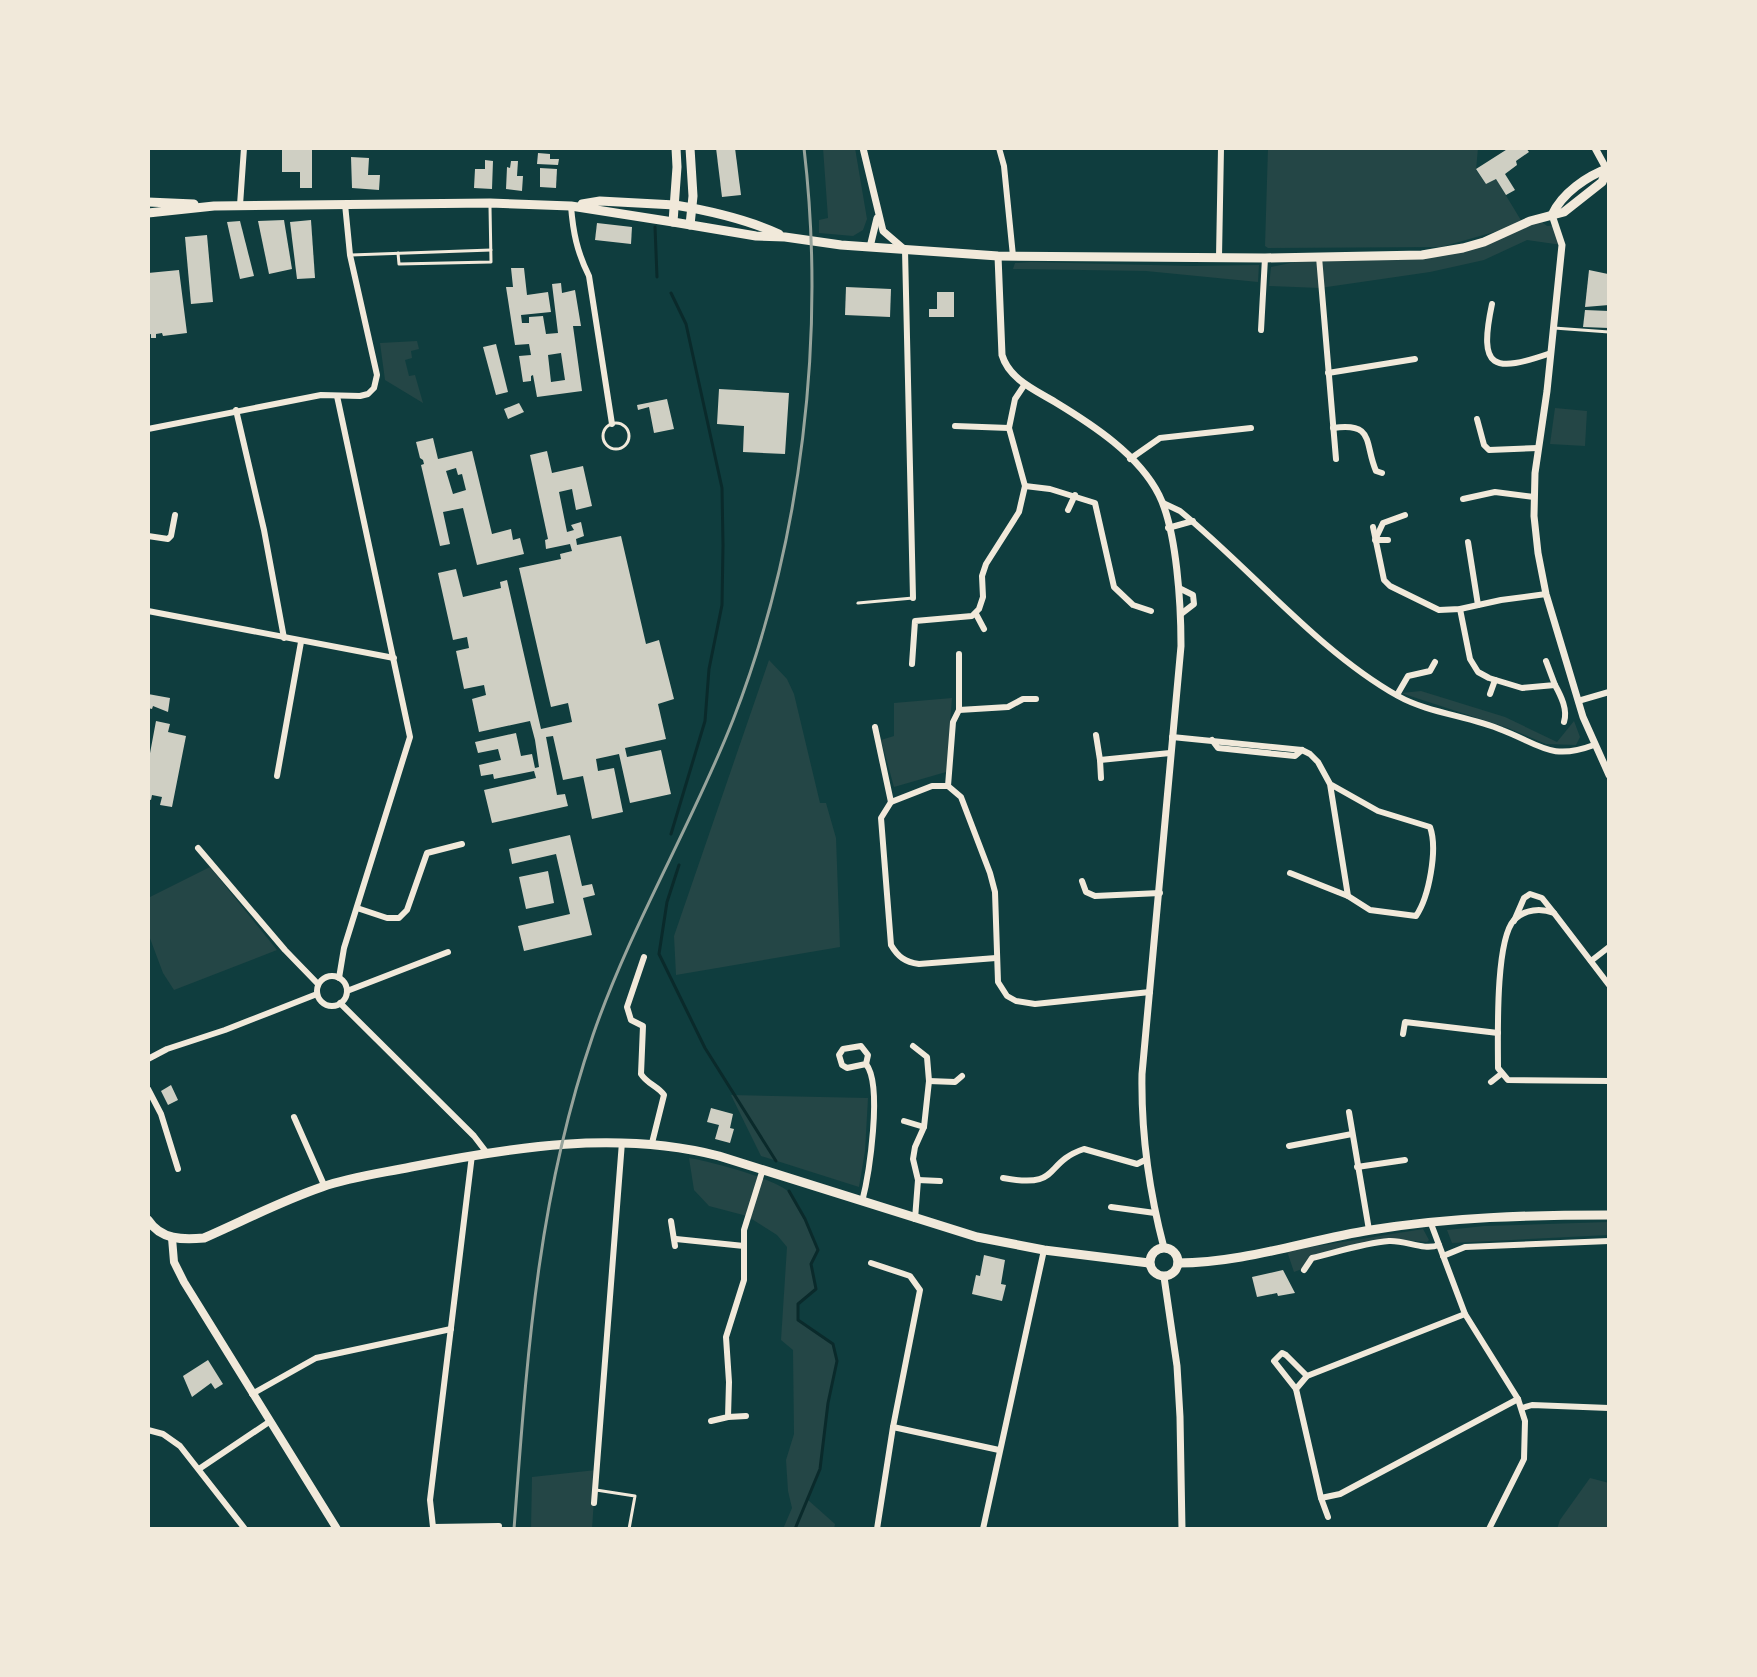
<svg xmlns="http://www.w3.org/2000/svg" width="1757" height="1677" font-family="'Roboto Condensed',sans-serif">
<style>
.green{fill:#244646}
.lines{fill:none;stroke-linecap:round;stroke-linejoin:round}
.stream{stroke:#0a2a2b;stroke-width:3}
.building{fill:#cfcfc3;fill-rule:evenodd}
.service{stroke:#f1e9da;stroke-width:3}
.minor{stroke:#f1e9da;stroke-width:6}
.tertiary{stroke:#f1e9da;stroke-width:7}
.secondary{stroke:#f1e9da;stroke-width:8}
.primary{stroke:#f1e9da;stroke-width:9}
.trunk{stroke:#f1e9da;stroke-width:9}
.rail{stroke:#97a49c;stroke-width:3}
</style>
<rect width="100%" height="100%" fill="#0f3d3e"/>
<g class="green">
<path d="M823 148H855L867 219 863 230 853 236 819 233V220L828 218Z"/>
<path d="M1268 148H1478L1476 170 1486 184 1496 179 1522 222 1512 227 1441 247 1268 248 1265 246Z"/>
<path d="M1530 221 1542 222 1547 226 1557 225 1562 245 1527 240 1484 260 1430 272 1320 288 1269 286 1271 267 1319 257 1443 252Z"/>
<path d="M1031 262 1191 266 1259 265 1258 282 1146 271 1013 269 1015 263Z"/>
<path d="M417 341 419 349 411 351 412 358 405 360 409 376 415 375 423 403 385 380 380 343Z"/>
<path d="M1555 408 1587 411 1585 446 1550 444Z"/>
<path d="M769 660 787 679 794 694 820 803H826L836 838 840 947 676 975 674 936Z"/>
<path d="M1421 691 1505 717 1557 742 1574 721 1580 737 1576 745 1546 744 1508 728 1401 693Z"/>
<path d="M952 698 946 772 894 787 881 740 894 736V703Z"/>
<path d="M210 867 277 950 174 990 163 973 148 933V898Z"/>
<path d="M731 1095 868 1098 865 1151 859 1187 761 1156Z"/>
<path d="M689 1158C709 1161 777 1179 790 1193 803 1208 810 1231 818 1250L811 1264 816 1289 798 1304V1320L833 1344 837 1361 828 1403 820 1469 808 1500 835 1524 834 1529H783L792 1508 788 1491 786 1460 794 1434 793 1350 781 1340 787 1247 777 1235 747 1216 709 1206 694 1190Z"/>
<path d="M1609 1222V1235L1452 1243 1447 1230 1484 1226Z"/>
<path d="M1423 1229 1429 1240 1427 1242 1389 1239 1311 1256 1302 1269 1294 1272 1287 1251Z"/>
<path d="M596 1470 592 1529H531L532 1477Z"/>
<path d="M1590 1478 1609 1483V1529H1557L1560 1520Z"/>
</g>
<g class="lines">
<g class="stream">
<path d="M655 227 657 277"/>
<path d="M671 293 686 324 722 488 723 545 722 605 709 669 705 721 671 834"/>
<path d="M679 865 667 902 659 954 705 1048 776 1161"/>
<path d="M789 1191 805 1219 818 1250 811 1264 816 1289 798 1304V1320L833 1344 837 1361 828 1403 820 1469 795 1529"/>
</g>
</g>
<g class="building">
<path d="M282 148H312V188H300V172H282Z"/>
<path d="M716 148H735L741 195 722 197Z"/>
<path d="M1509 148H1526L1529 152 1516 161 1517 165 1505 174 1515 190 1506 195 1496 179 1486 184 1476 169Z"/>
<path d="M538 153 550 154V159H559L558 165 537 164Z"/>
<path d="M351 157 369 158 368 175H380L379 190 352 188Z"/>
<path d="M485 160 493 161 492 189 474 188 475 169H485Z"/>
<path d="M511 161H518L517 176H523L522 191 506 189 507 167 510 168Z"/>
<path d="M540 168 557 169 556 188 540 187Z"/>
<path d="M284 220 292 269 269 274 258 221Z"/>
<path d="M311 220 315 278 297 279 290 222Z"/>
<path d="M240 221 254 276 240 279 227 222Z"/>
<path d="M597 223 632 227 631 244 595 240Z"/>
<path d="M207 235 213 302 191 304 185 237Z"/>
<path d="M511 268H524L527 295 548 292 551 312 521 315 522 323H529V317L543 316 546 334 558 333 552 284 561 283 562 293 575 290 581 326H573L582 391 537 397 533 375 531 376V381L523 382 519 356 531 355 529 344 515 345 506 287H513ZM561 353 565 380 551 382 548 355Z"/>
<path d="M179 270 187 333 163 336 162 333 156 334V338H151V334L148 335V273Z"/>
<path d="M1589 270 1608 274 1609 305 1585 307Z"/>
<path d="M846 287 891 289 890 317 845 315Z"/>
<path d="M937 292H954V317H929V309H937Z"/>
<path d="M1585 310 1609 311V328L1583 327Z"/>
<path d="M496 344 508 392 496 395 483 347Z"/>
<path d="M719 389 789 393 785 454 743 452 744 426 717 424Z"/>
<path d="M667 399 674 429 654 433 649 407 638 410 637 405Z"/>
<path d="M519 403 524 412 508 419 504 409Z"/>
<path d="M433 438 438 459 472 451 492 534 511 529 513 540 520 538 524 554 477 565 463 508 443 512 450 544 440 546 421 465 424 464 423 460 420 458 416 442ZM456 468 458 475 462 474 466 490 453 494 446 471Z"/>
<path d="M547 451 552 473 583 466 592 506 576 510 572 489 559 492 567 532 574 530 571 525 581 522 584 536 576 539 577 545 621 536 646 644 659 640 674 699 658 704 666 739 625 748 627 757 661 750 671 794 630 803 619 754 596 759 598 771 614 768 623 812 592 819 583 776 563 780 553 736 546 737 557 795 565 794 568 806 492 823 484 790 536 778 534 771 494 779 493 774 481 776 479 765 501 760 498 749 478 753 475 742 516 733 521 756 532 754 535 768 539 767 535 740 530 721 479 732 472 699 486 695 484 685 464 689 456 651 469 648 467 637 453 640 438 573 456 569 463 597 501 588 500 582 507 580 541 729 572 722 568 703 551 707 519 568 561 559 560 554 572 551 570 544 546 549 545 540 548 539 530 455Z"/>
<path d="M148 694 170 698 168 712 153 706 152 709 148 708Z"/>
<path d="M156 721 170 724 168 732 186 736 172 807 160 805 162 797 152 795 151 800 148 799V764Z"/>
<path d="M570 835 582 886 592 884 595 895 583 898 592 935 524 951 518 926 570 914 556 854 512 864 509 849Z"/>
<path d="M548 871 554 903 526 909 519 877Z"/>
<path d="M171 1085 178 1100 168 1105 161 1091Z"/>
<path d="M711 1108 733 1114 730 1128 734 1129 730 1143 715 1139 719 1125 707 1122Z"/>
<path d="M984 1255 1005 1260 1001 1284 1006 1285 1002 1301 972 1294 976 1275 980 1276Z"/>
<path d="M1283 1270 1295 1293 1278 1296 1277 1293 1257 1297 1252 1277Z"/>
<path d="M208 1360 223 1384 215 1389 211 1383 192 1397 183 1376Z"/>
</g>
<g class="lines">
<g class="service">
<path d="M398 253 399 264 491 262 490 207"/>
<path d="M351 255 491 250"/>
<path d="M1554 328 1609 332"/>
<circle cx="616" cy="436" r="13"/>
<path d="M858 603 913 598"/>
<path d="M596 1490 635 1496 629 1529"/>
</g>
<g class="minor">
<path d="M999 148 1004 166 1013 256"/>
<path d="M240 205 244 148"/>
<path d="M571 206C573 232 577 252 589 276L612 424"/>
<path d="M905 250 913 598"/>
<path d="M1219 257 1221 148"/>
<path d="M1319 257 1336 459"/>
<path d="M1492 304C1478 370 1493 373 1551 353"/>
<path d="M1261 330 1265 258"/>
<path d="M1328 373 1415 359"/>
<path d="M337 396 410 737 344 948 339 978"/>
<path d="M236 410 264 530 284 638"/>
<path d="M1477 419 1484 445 1489 450 1538 448"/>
<path d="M955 426 1009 428"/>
<path d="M1333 428C1375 422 1364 443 1376 471L1382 473"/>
<path d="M148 429 321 395 360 396 368 394 374 388 377 375 350 255 345 204"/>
<path d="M1130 459 1160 438 1251 428"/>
<path d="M1025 486 1050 489 1095 503 1114 587 1133 605 1151 611"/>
<path d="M1463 499 1495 492 1534 497"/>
<path d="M1163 503 1180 511C1251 569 1318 651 1398 696 1428 713 1469 716 1502 730 1541 745 1551 761 1594 745"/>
<path d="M1068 510 1075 495"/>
<path d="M1373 527 1384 580 1390 586 1439 610 1460 609 1501 600 1546 594"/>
<path d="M1168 528 1193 521"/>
<path d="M148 536 168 539 171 536 175 515"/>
<path d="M1388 540H1375L1383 523 1405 515"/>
<path d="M1468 542 1478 605"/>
<path d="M1179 588 1193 595 1194 604 1181 614"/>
<path d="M1460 609 1470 659 1478 672 1489 678 1522 688 1555 685 1546 661"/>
<path d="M148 611 394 658"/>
<path d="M976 614 984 629"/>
<path d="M959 654V710L953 722 948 786 961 797 990 873 995 892 998 982 1007 996 1016 1001 1035 1004 1150 992"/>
<path d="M912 664 915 621 972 616 979 609 983 597 982 576 986 564 1019 512 1025 486 1009 428 1015 399 1025 384"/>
<path d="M1555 685C1561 696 1568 710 1564 722"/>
<path d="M1490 694 1495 680"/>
<path d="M1397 695 1408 676 1430 671 1435 662"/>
<path d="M1578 701 1609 692"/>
<path d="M959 710 1008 707 1023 699H1036"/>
<path d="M875 727 891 802"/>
<path d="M1096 735 1100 760 1170 753"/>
<path d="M1172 737 1302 750 1310 754 1318 762 1330 784 1378 811 1430 827C1438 849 1429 897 1416 916L1370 910 1348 896 1330 784"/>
<path d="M1212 740 1218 748 1295 756 1302 750"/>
<path d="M1100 760 1101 778"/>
<path d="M277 776 301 642"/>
<path d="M948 786H932L891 802 881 818 891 945C898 957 905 962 919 964L996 958"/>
<path d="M198 848 285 950 318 984"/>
<path d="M1290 873 1348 896"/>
<path d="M1082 881 1086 892 1095 896 1160 893"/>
<path d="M357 908 387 918H399L407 910 427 853 462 844"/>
<path d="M1514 921 1524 898 1530 894 1542 898 1554 913"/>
<path d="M644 957 627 1007 631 1020 643 1026 641 1074C647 1084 658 1086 664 1095L652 1143"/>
<path d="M1591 961 1609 947"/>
<circle cx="332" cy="991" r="15"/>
<path d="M1609 985 1554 913C1541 908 1525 909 1514 920 1495 941 1498 1038 1498 1068L1508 1080 1609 1081"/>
<path d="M347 991 448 952"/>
<path d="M340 1003 474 1136 487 1153"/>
<path d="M1403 1034 1405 1022 1498 1033"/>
<path d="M861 1046 868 1055 866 1064 847 1068 842 1065 839 1055 843 1049Z"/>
<path d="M913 1046 927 1057 929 1081 924 1127 915 1147 913 1159 918 1180 915 1219"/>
<path d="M148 1059 167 1049 225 1030 317 994"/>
<path d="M929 1081 955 1082 962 1076"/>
<path d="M1491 1082 1501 1074"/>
<path d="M148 1089 161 1114 178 1169"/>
<path d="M1349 1112 1369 1230"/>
<path d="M294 1117 324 1185"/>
<path d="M904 1121 924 1127"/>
<path d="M1289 1146 1352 1134"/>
<path d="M472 1155 430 1500 433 1527 499 1526"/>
<path d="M1357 1167 1405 1160"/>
<path d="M1003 1178C1063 1189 1042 1163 1084 1149L1137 1164 1147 1159"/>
<path d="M918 1180 940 1181"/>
<path d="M862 1202C869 1175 883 1085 866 1064"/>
<path d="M1111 1207 1155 1213"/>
<path d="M671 1221 675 1246"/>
<path d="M1430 1221 1465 1314 1518 1399 1525 1421 1524 1459 1489 1529"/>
<path d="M676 1239 744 1246"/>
<path d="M1443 1256 1465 1247 1609 1241"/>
<path d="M871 1263 910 1276 920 1290 893 1427"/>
<path d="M1304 1270 1312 1258C1337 1252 1364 1243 1389 1241 1406 1240 1423 1251 1439 1245"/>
<path d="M1296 1389 1274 1361 1282 1353 1286 1355 1307 1376"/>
<path d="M252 1394 316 1358 451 1329"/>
<path d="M1522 1408 1532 1405 1609 1408"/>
<path d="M728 1417 746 1416"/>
<path d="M711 1421 728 1417 729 1382 726 1337 744 1280V1230L763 1169"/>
<path d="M148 1430 163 1434 180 1446 245 1529"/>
<path d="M199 1469 269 1422"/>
<path d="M1321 1498 1340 1494 1518 1399"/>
<path d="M594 1503 622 1142"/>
<path d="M1328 1517 1321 1498 1296 1389 1307 1376 1465 1314"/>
<path d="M877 1529 893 1427 999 1450"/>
<path d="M983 1529 1044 1250"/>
</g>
<g class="tertiary">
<path d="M863 148 883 231 904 249"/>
<path d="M1595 148 1607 170"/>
<path d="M1552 215 1562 245 1547 391 1535 473 1534 516 1538 553 1546 594 1583 717 1609 775"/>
<path d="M870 247 877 218"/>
<path d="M998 256 1002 355C1009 379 1035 390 1055 402 1093 425 1139 455 1159 495 1177 531 1181 606 1181 646L1142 1074C1141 1132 1149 1191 1164 1248"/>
<path d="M1164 1277 1177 1366 1180 1417 1182 1529"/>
</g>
<path class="secondary" d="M172 1238 174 1262 184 1282 337 1529"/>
<g class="primary">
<path d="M148 202 194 204"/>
<path d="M582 204 600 201 675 205"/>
<path d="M148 213 214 206 490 203 571 206 673 222"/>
</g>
<g class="trunk">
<path d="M676 148 677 167 673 222 756 236 785 237 841 245 998 256 1265 258 1422 255 1463 248 1484 242 1530 221 1564 212 1602 182 1607 170"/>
<path d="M690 148 693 196 690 225"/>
<path d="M675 205C711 211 746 219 779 234"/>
<path d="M1552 215C1562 193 1587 176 1609 168"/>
<path d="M148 1220C161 1240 183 1240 204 1238 243 1221 281 1201 322 1187 350 1177 382 1173 411 1167 513 1147 617 1130 719 1156L977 1237 1044 1250 1149 1263"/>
<circle cx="1164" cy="1262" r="14"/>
<path d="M1178 1263C1243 1263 1308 1240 1371 1230 1450 1217 1529 1215 1609 1215"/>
</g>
<path class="rail" d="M514 1529C527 1359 537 1198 593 1035 631 925 691 827 733 720 802 543 826 336 804 148"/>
</g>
<rect width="1757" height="1677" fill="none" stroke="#f1e9da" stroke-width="300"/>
</svg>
